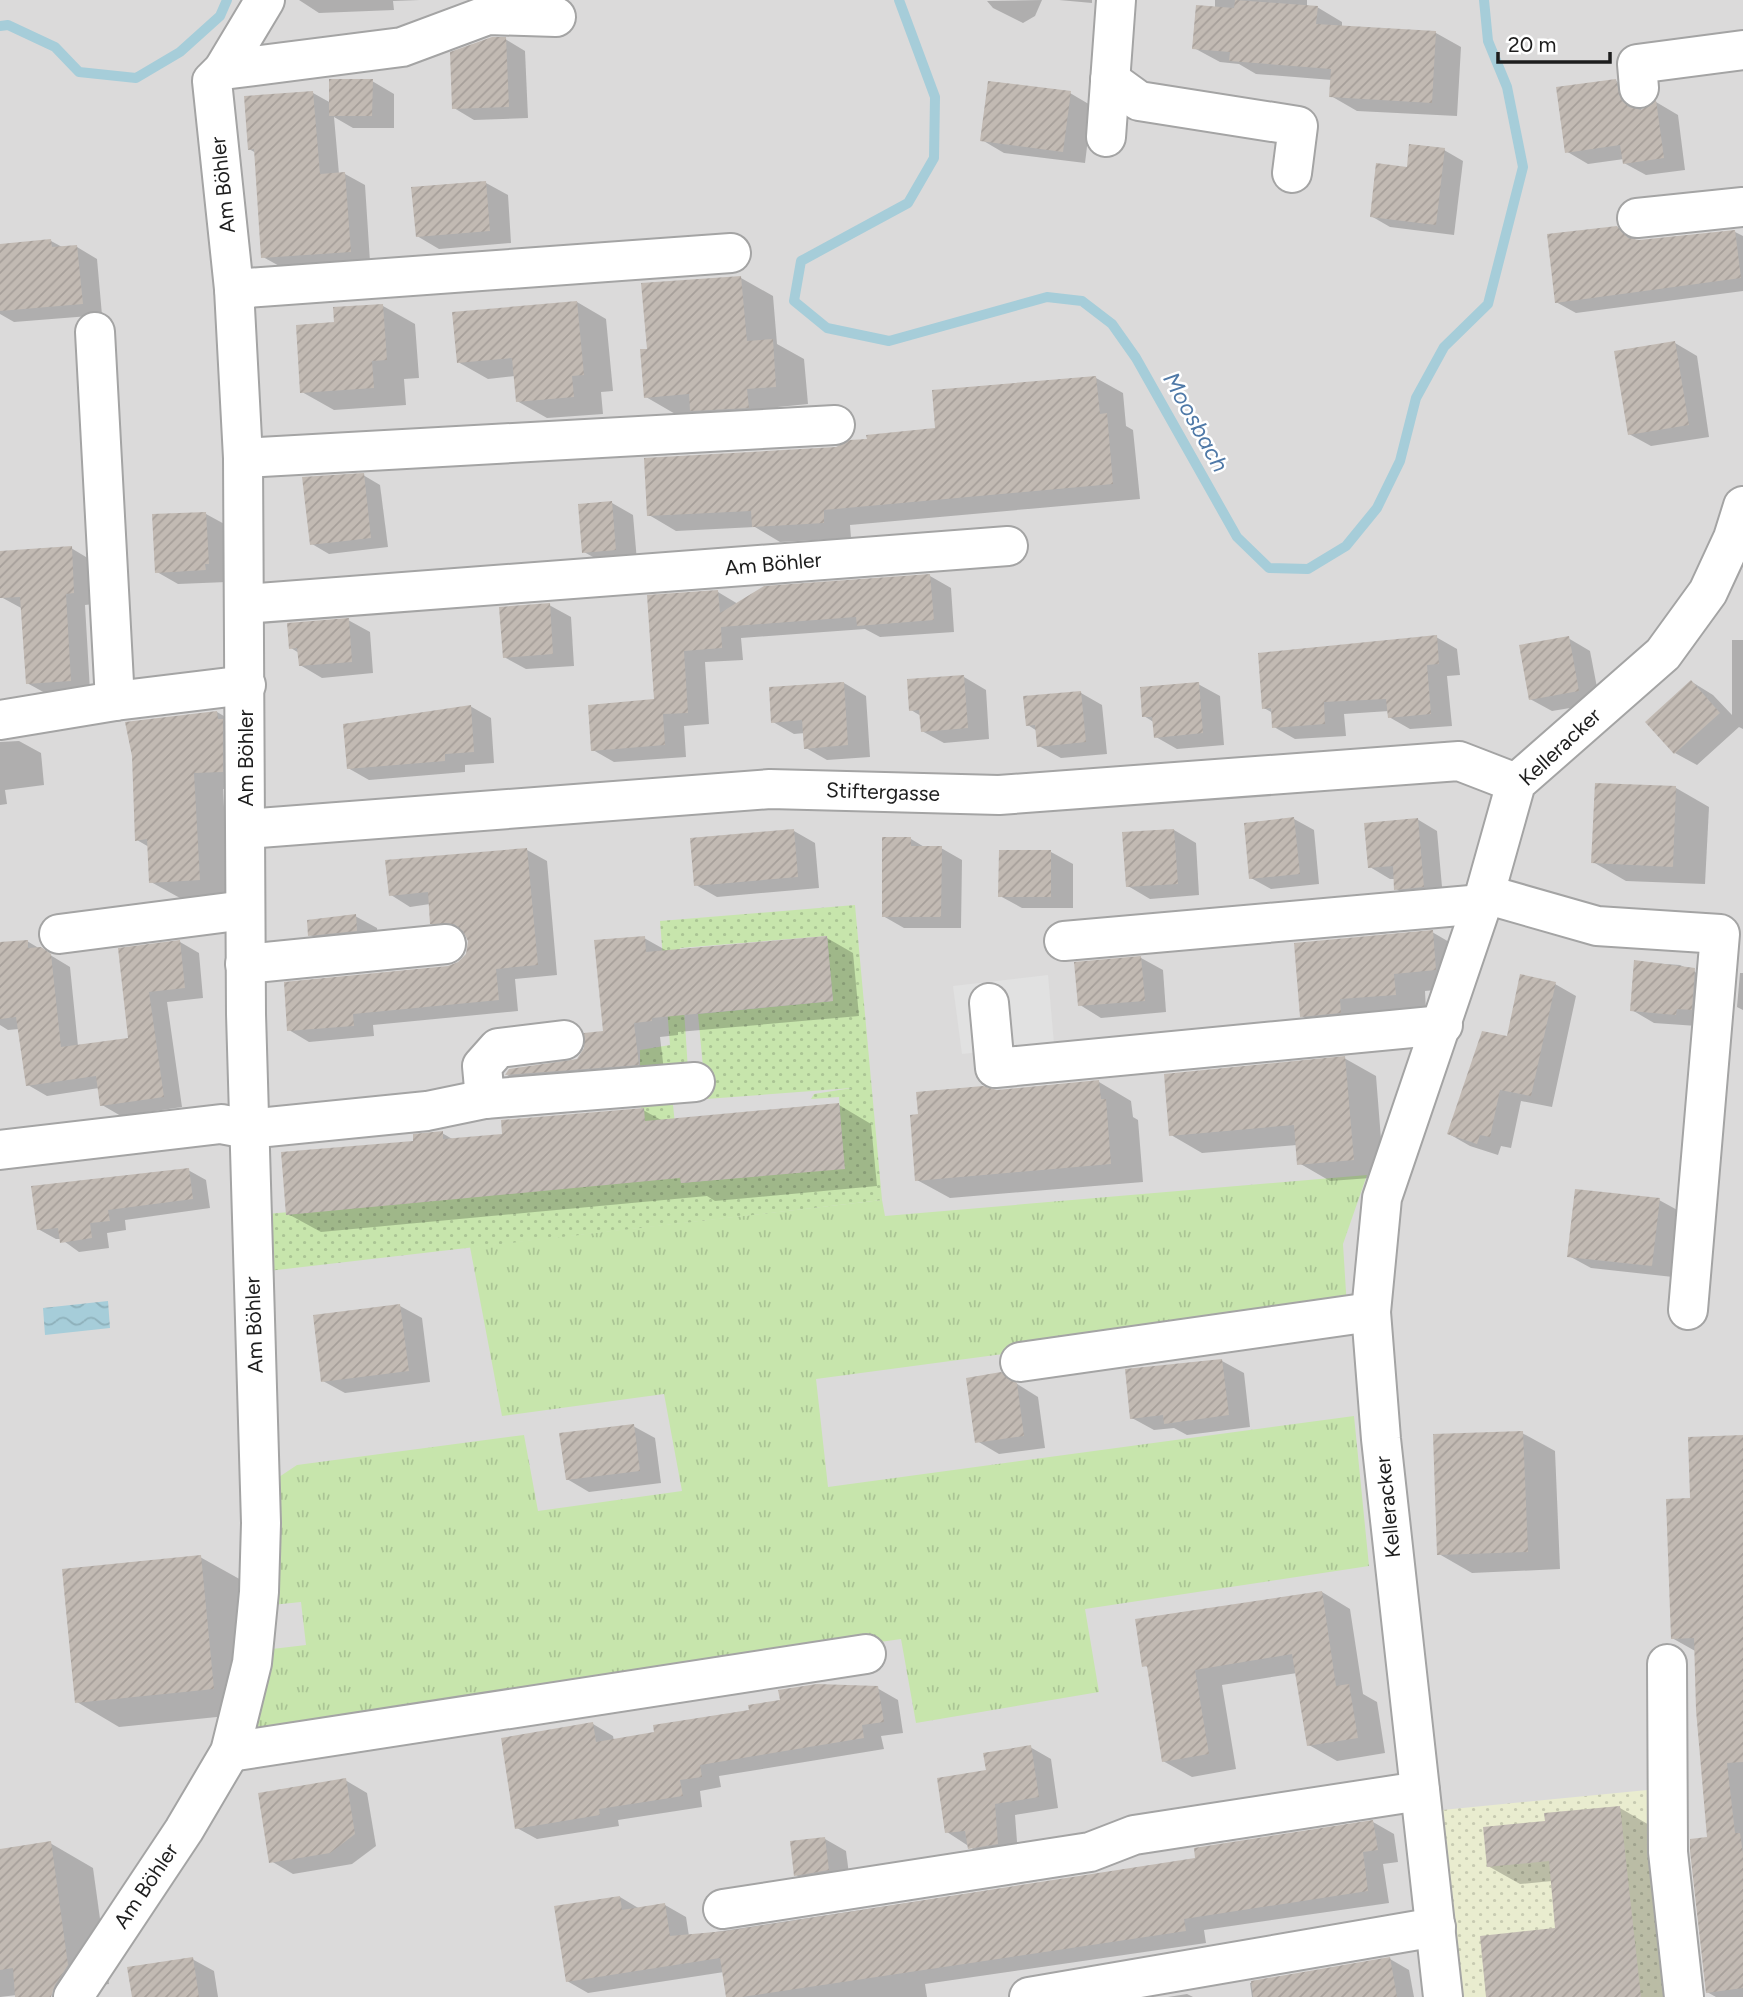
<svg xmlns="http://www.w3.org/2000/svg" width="1743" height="1997" font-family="Figtree,sans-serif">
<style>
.residential{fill:#dbdada}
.farmland{fill:url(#farmland-dots)}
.grass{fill:url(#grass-tufts)}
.garden{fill:url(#garden-dots)}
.parking{fill:#e1e1e1}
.water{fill:url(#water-waves)}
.shadow{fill:#0003}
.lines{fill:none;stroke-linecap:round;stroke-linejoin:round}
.stream{stroke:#a6cdd9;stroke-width:10}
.building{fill:url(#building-hatch)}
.minor-casing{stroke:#a4a4a4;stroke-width:42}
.minor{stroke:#fff;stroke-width:38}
.labels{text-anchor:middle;stroke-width:5;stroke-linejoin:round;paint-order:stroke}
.street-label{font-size:21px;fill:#1d1d1d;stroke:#fff}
.water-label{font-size:23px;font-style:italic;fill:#4f79a7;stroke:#fff}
</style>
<defs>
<pattern id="farmland-dots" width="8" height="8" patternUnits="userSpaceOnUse" patternTransform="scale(1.75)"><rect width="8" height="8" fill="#e9eccf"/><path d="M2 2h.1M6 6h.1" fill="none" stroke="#c7cab1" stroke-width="1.8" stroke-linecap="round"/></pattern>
<pattern id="grass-tufts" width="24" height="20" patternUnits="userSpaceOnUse" patternTransform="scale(1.75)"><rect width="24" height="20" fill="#c7e5ac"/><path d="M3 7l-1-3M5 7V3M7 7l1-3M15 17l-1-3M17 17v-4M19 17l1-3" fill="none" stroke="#aac494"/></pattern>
<pattern id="garden-dots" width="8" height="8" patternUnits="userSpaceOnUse" patternTransform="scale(1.75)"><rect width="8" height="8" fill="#c7e5ac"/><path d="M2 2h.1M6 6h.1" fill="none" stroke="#aac494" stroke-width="1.8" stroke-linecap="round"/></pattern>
<pattern id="water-waves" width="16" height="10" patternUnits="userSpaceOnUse" patternTransform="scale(1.75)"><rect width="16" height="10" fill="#a6cdd9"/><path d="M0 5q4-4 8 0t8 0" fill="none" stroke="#8eb0ba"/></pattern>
<pattern id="building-hatch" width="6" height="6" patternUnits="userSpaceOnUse" patternTransform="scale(1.75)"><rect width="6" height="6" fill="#c2bab3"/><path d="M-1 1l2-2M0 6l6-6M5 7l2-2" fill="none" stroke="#a69f9a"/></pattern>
</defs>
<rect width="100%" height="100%" fill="#eeeae3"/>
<rect class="residential" x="0" y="0" width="1743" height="1997"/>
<path class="farmland" d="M1668 1788 1684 1997H1443L1422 1812Z"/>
<path class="grass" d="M1367 1175 1343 1244 1347 1308 816 1379 828 1487 1354 1416 1369 1566 1085 1609 1099 1692 916 1723 901 1639 251 1733 272 1649 306 1645 301 1602 272 1605 276 1479 297 1465 524 1435 538 1511 682 1491 664 1394 502 1416 470 1247 882 1200 885 1216Z"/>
<path class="garden" d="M855 905 882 1200 268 1271 266 1214 481 1196 640 1114 643 1098 672 1095 681 1183 844 1168 839 1097 811 1099 814 1094 852 1088 706 1099 698 1014 833 1001 827 936 680 948 688 1070 640 1075V1050L670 1045 660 921Z"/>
<path class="parking" d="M1048 975 1054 1044 962 1054 953 986Z"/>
<path class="water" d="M108 1301 110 1328 45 1335 43 1308Z"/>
<g class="shadow">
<path d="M299 0H420L393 1 394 10 319 13Z"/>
<path d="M1042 0 1035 16 1023 23 993 8 987 1Z"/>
<path d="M1059 0H1092V3Z"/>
<path d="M1215 0H1307V6L1317 7 1342 22V27L1436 33 1461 47 1457 116 1357 111 1331 96 1332 80 1256 74 1239 64 1220 62 1194 48 1215 8Z"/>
<path d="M505 39 525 51 528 118 474 120 454 108Z"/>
<path d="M372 81 394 94V128H353L334 117 339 174H345L365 185 370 262 283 268 263 257 256 153 249 149 313 93 331 103Z"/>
<path d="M1616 81 1638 93 1642 112 1656 102 1678 115 1685 170 1646 175 1624 163V159L1588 164 1566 151Z"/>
<path d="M1070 93 1092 106 1085 163 1004 153 982 140Z"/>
<path d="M1444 150 1463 161 1454 235 1390 227 1371 216Z"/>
<path d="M486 183 508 195 511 243 439 249 417 236Z"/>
<path d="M1617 228 1639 242 1735 232 1743 236V291L1576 313 1556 302Z"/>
<path d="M51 241 64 248 77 247 97 259 102 315 14 322 0 314V245Z"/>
<path d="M741 278 773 296 777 344 804 359 808 404 778 407 780 425 677 415 646 397 649 350Z"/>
<path d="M577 302 606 319 613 391 601 392 603 414 547 418 517 401 515 376 488 379 458 362Z"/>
<path d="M383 306 415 324 419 378 404 379 406 405 334 410 302 392 336 323Z"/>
<path d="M1675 343 1697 356 1709 437 1651 446 1629 434Z"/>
<path d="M1096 378 1123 393 1126 426 1133 430 1140 499 850 525 851 538 780 542 755 527 676 531 649 515 837 449 937 429Z"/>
<path d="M363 475 380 485 388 547 329 554 312 544Z"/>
<path d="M612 503 633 515 637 561 606 564 584 552Z"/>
<path d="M206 514 228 526 227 582 178 584 157 572Z"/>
<path d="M71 548 91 560 94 604 85 605 90 691 47 694 27 683 23 609 1 597 0 553Z"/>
<path d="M930 576 951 588 954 632 880 637 865 629 741 638 743 660 705 662 709 724 684 726 686 757 614 762 593 750 656 701 649 597 718 592 738 604Z"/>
<path d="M549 605 571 617 574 666 526 669 504 657Z"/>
<path d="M348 620 370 632 373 673 322 678 300 665 299 653 291 648Z"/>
<path d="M1436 637 1457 649 1460 675 1447 676 1452 726 1410 729 1389 717V711L1344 714 1346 736 1295 739 1274 727 1273 713 1264 708Z"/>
<path d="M1568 638 1590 651 1600 703 1552 711 1530 699Z"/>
<path d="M1732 640H1743V729L1739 727 1697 765 1675 753 1692 682 1713 695 1732 715Z"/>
<path d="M964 677 986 690 989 739 944 743 922 731 921 716 911 710Z"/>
<path d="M844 683 866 696 870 757 827 760 806 748 805 733 794 734 773 722Z"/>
<path d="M1198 684 1220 696 1224 745 1177 749 1156 737 1155 723 1144 716Z"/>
<path d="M1081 693 1102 705 1107 754 1061 758 1039 746 1037 731 1028 725Z"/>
<path d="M470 706 491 718 494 763 465 765V772L369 780 348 768Z"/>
<path d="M217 712 246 729 251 788 223 789 229 896 180 898 151 882 149 847 137 840Z"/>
<path d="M19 741 41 753 44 785 5 790 7 804 0 805V742Z"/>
<path d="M1597 784 1676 788 1709 807 1705 884 1626 881 1593 862Z"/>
<path d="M1294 819 1314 830 1319 884 1271 889 1251 878Z"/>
<path d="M1417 819 1437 831 1443 898 1416 900 1396 889 1395 879H1390L1370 867Z"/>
<path d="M1174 830 1196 843 1199 895 1150 899 1128 886Z"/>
<path d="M794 831 815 843 819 888 717 897 696 885Z"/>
<path d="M911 839 926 848H941L962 860 961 928H904L883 916Z"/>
<path d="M527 850 547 861 557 975 515 979 518 1011 373 1025 374 1036 309 1042 289 1030 459 964 467 954 469 941 467 934H452L432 923 430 904 410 907 391 895Z"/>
<path d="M1051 852 1073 864V908H1022L1000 896Z"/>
<path d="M355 916 377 928 378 943 331 947 310 935Z"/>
<path d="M1432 932 1463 950 1466 987 1425 991 1426 1012 1333 1034 1302 1016Z"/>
<path d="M644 938 669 952 827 938 853 953 859 1016 678 1032V1035L660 1037 665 1079 533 1090 507 1075 578 1061 586 1048 605 1033Z"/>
<path d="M27 941 70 967 78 1046 130 1039 120 950 180 942 199 953 203 998 167 1002 182 1107 121 1116 102 1105 99 1088 47 1096 28 1085 19 1029 8 1030 0 1025V944Z"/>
<path d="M1141 958 1163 970 1166 1012 1101 1018 1080 1005Z"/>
<path d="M1636 962 1680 965 1716 982 1697 1026 1654 1023 1632 1010Z"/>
<path d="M1740 973H1743V1010L1737 1007Z"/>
<path d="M1555 984 1576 996 1552 1107 1521 1101 1511 1148 1501 1146 1498 1155 1470 1146 1449 1134 1508 1038Z"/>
<path d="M1344 1058 1376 1076 1384 1177 1330 1181 1299 1163 1297 1145 1202 1153 1171 1135Z"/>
<path d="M1099 1082 1131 1101 1133 1117 1138 1120 1143 1182 950 1198 917 1180 997 1092Z"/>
<path d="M839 1105 871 1124 877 1186 715 1201 707 1196 321 1232 288 1214 415 1142 442 1133 454 1140 504 1135 643 1110 663 1121Z"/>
<path d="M188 1170 206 1180 210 1208 125 1220 126 1230 107 1233 109 1248 79 1252 61 1239H56L38 1229Z"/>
<path d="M1659 1200 1681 1212 1673 1277 1591 1268 1569 1256Z"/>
<path d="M400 1306 422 1318 430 1382 345 1393 323 1381Z"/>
<path d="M1222 1361 1244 1373 1250 1427 1187 1435 1174 1428 1154 1430 1132 1418Z"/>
<path d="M1001 1374 1038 1397 1045 1448 999 1454 977 1441Z"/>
<path d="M633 1426 655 1438 661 1483 589 1492 567 1479Z"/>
<path d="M1522 1433 1555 1451 1560 1569 1472 1573 1439 1554Z"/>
<path d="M1743 1437V1997H1716L1707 1992 1709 1839 1697 1652 1672 1638 1692 1500Z"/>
<path d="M200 1557 243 1581 257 1713 119 1727 77 1702Z"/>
<path d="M1322 1592 1350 1609 1363 1694 1377 1702 1385 1753 1337 1761 1309 1745 1297 1673 1222 1685 1236 1769 1192 1777 1163 1761 1149 1668 1144 1665Z"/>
<path d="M877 1688 898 1700 903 1733 881 1736 884 1749 719 1776 721 1787 700 1791 702 1807 618 1820 619 1826 537 1839 517 1828 593 1724 613 1736 614 1741Z"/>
<path d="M1030 1747 1051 1759 1058 1808 1015 1815 1018 1855 990 1860 947 1832 988 1771Z"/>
<path d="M345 1780 367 1793 376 1846 352 1864 293 1874 271 1861Z"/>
<path d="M1620 1808 1651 1826 1670 1997H1488L1557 1930 1552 1881 1520 1884 1488 1866 1547 1822Z"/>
<path d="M1373 1822 1394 1834 1398 1862 1383 1864 1389 1903 1204 1930 1206 1943 925 1984 927 1997H728L724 1972 588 1993 567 1981 620 1897 640 1909 665 1905 686 1917 689 1936 1197 1859Z"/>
<path d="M825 1839 846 1851 850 1882 817 1887 796 1875Z"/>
<path d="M50 1843 93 1868 109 1984 0 1997V1850Z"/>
<path d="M192 1959 214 1971 218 1997H133Z"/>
<path d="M1390 1959 1409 1970 1414 1997H1252L1250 1983Z"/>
<path d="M1187 1994 1193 1997H1168Z"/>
</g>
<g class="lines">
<g class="stream">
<path d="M899 0 935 97 934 158 908 203 801 261 794 301 827 328 889 341 1047 297 1082 301 1112 324 1136 358 1237 537 1269 568 1308 569 1346 546 1377 508 1400 461 1416 398 1444 347 1488 304 1523 167 1507 87 1488 41 1484 0"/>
<path d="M0 26 8 25 55 47 79 72 136 78 180 52 220 16 227 0"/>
</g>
</g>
<g class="building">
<path d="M1235 0 1318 6 1316 24 1436 31 1432 103 1329 97 1331 69 1229 61 1230 52 1192 49 1196 5 1234 8Z"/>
<path d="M492 37H506L509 107 452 109 450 52Z"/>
<path d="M329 79H373L372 116H329Z"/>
<path d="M1616 79 1621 100 1629 107 1641 110 1656 100 1664 158 1623 164 1620 145 1565 153 1556 87Z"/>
<path d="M988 81 1071 91 1063 152 980 141Z"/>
<path d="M313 91 320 174 345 172 351 252 261 258 254 149 248 150 244 96Z"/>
<path d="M1409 144 1445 148 1436 225 1370 217 1376 163 1407 167Z"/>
<path d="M486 181 490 231 416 237 411 187Z"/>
<path d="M1617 226 1628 238 1639 240 1735 230 1741 278 1555 303 1547 234Z"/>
<path d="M51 239 52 247 77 245 83 304 0 311V244Z"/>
<path d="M741 276 747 341 773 339 776 387 747 389 749 408 690 411 689 394 644 398 640 349H647L641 283Z"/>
<path d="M577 301 584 375 572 376 574 397 516 402 512 358 457 363 452 312Z"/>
<path d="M383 304 387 360 372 361 374 388 300 393 296 325 334 322 333 307Z"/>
<path d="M1675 341 1689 425 1628 435 1614 351Z"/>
<path d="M1096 376 1100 414 1107 413 1113 484 824 510V523L752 527 751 511 647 516 644 458 836 447 850 440 867 439 866 435 935 428 932 390Z"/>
<path d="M364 473 371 538 310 545 302 477Z"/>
<path d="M612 501 616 550 582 553 578 504Z"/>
<path d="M206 512 209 564H205L206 570 155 573 152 514Z"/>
<path d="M72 546 74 593 66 594 71 681 26 684 20 597 0 598V551Z"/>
<path d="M930 574 934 620 857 626 856 617 721 627 722 648 684 651 688 713 663 714 665 745 591 751 588 705 654 699 647 595 718 590 720 613 764 586Z"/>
<path d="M550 603 553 654 503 658 499 607Z"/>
<path d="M349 618 352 662 299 666 297 648 289 649 287 623Z"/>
<path d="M1437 635 1439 664 1427 665 1431 714 1388 718 1386 699 1324 702 1325 724 1272 728 1271 708 1262 709 1258 653Z"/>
<path d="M1569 636 1579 691 1529 700 1519 645Z"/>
<path d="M964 675 968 728 921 732 919 710 909 711 907 679Z"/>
<path d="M1691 680 1720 713 1674 754 1645 722Z"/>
<path d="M844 682 848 745 804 749 802 720 771 723 769 687Z"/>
<path d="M1199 682 1203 733 1154 738 1152 717H1142L1140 687Z"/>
<path d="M1081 691 1086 742 1037 747 1035 725 1026 726 1023 696Z"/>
<path d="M471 705 474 752 445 754V761L347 769 343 724Z"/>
<path d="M217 711 218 719H223V772L194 773 200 880 149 883 147 839 135 841 132 756 125 722Z"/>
<path d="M1595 783 1676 786 1673 867 1591 863Z"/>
<path d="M1294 817 1300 874 1249 879 1244 823Z"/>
<path d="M1418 818 1424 887 1394 890 1393 866 1368 868 1364 823Z"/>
<path d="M794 829 798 877 694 886 690 838Z"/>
<path d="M1174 829 1178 884 1126 887 1122 832Z"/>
<path d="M882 837H911V846H942L941 917H882Z"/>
<path d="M527 848 538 965 496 969 499 1000 353 1014 354 1026 287 1031 284 982 448 966 458 962 466 954 468 941 463 931 454 924H430L428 892 389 896 385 860Z"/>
<path d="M999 850H1051V897H998Z"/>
<path d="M356 914 357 931 308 936 307 920Z"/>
<path d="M1433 930 1436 970 1394 974 1396 995 1340 999 1341 1013 1300 1017 1294 943Z"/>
<path d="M645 936 646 952 827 936 833 1001 652 1018V1021L634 1023 639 1065 505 1075 509 1069 577 1059 584 1048V1033L603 1031 594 940Z"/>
<path d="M28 940V948L41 947 51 954 61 1047 128 1038 118 948 180 940 185 988 149 992 164 1097 100 1106 96 1076 26 1086 16 1017 0 1019V942Z"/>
<path d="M1141 956 1145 1001 1078 1006 1074 962Z"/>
<path d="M1634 960 1695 968 1692 1010 1677 1009 1676 1015 1630 1011Z"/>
<path d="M1520 974 1556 982 1531 1096 1500 1090 1490 1137 1480 1135 1477 1144 1447 1134 1482 1031 1507 1036Z"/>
<path d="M1345 1056 1354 1160 1297 1165 1294 1125 1169 1136 1164 1074Z"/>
<path d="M1099 1080 1101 1099H1106L1111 1164 915 1181 910 1115 918 1114 916 1092 983 1086 997 1090Z"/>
<path d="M839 1103 845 1169 681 1183 680 1178 286 1215 281 1152 413 1141V1134L443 1131V1139L502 1134 501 1120 644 1108 645 1121Z"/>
<path d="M189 1168 193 1199 108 1210 110 1221 90 1223 92 1238 60 1243 58 1228 37 1230 31 1186Z"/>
<path d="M1575 1189 1660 1198 1652 1266 1567 1257Z"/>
<path d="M400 1304 409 1371 321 1382 313 1315Z"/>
<path d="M1222 1359 1229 1415 1164 1424 1163 1415 1130 1419 1125 1369Z"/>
<path d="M1001 1372 1017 1383 1024 1436 975 1443 966 1378Z"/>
<path d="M634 1424 640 1471 566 1480 559 1433Z"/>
<path d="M1523 1431 1528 1552 1437 1555 1433 1434Z"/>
<path d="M1743 1435V1762L1727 1763 1735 1833H1740L1743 1854V1988L1706 1993 1690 1851V1839L1707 1837 1696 1710 1694 1638 1671 1639 1666 1499 1690 1498 1688 1437Z"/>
<path d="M201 1555 214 1689 75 1703 62 1569Z"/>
<path d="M1322 1591 1336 1686 1349 1684 1358 1738 1307 1746 1292 1654 1195 1670 1209 1754 1162 1762 1147 1666 1142 1667 1135 1619Z"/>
<path d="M817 1684 878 1686 884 1722 862 1725 864 1738 700 1765 702 1777 680 1780 683 1796 599 1809 600 1815 515 1829 501 1738 593 1722 596 1742 654 1732 653 1725 749 1710 748 1705 780 1700 778 1690Z"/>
<path d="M1031 1745 1039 1797 995 1804 998 1844 968 1849 965 1831 945 1833 937 1778 986 1770 983 1753Z"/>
<path d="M346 1778 355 1834 330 1853 269 1863 258 1793Z"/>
<path d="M1620 1806 1641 1997H1486L1480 1936 1555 1928 1549 1861 1487 1867 1483 1827 1545 1821 1544 1813Z"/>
<path d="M1373 1820 1378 1850 1363 1852 1368 1891 1184 1919 1186 1931 742 1997H726L720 1958 566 1982 554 1906 620 1896 622 1910 665 1903 670 1936 726 1931 1195 1858 1194 1848Z"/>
<path d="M825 1837 829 1870 794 1876 790 1841Z"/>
<path d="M51 1841 68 1965 55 1985 51 1997H15L13 1968 0 1970V1849Z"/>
<path d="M193 1957 199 1997H132L127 1967Z"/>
<path d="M1390 1957 1397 1997H1253L1251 1981Z"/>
</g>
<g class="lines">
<g class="minor-casing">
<g id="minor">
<path d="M223 70 402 47 488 15 556 17"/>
<path d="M1110 80 1139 101 1298 126 1292 173"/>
<path d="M1639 88 1637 64 1743 50"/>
<path d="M1106 137 1116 0"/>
<path d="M1637 218 1743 207"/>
<path d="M234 289 731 253"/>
<path d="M95 332 115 701"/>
<path d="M243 458 835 425"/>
<path d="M245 604 1008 546"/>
<path d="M0 720 115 701 246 685"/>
<path d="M246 829 770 789 999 795 1459 761 1516 783"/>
<path d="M1485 894 1597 926 1720 934 1688 1310"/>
<path d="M59 934 245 910"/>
<path d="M1064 941 1482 904"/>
<path d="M245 964 446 944"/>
<path d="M989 1003 995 1068 1443 1025"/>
<path d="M485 1099 482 1066 498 1048 564 1040"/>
<path d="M0 1150 221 1124 248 1129 427 1111 485 1099 695 1082"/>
<path d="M1020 1362 1371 1312"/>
<path d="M1667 1664 1668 1852 1684 1997"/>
<path d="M230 1752 866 1654"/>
<path d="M723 1909 1090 1852 1134 1835 1420 1791"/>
<path d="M73 1997 184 1830 230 1752 252 1663 259 1592 261 1523 246 1014 243 458 234 289 212 81 223 70 265 0"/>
<path d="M1029 1997 1436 1927"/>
<path d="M1443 1997 1381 1439 1371 1312 1382 1198 1482 904 1516 783 1663 654 1708 592 1733 538 1743 506"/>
</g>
</g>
<use href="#minor" class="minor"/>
</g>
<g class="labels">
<g class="street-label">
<text transform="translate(223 185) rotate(-96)" y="7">Am Böhler</text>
<text transform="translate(773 564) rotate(-5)" y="7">Am Böhler</text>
<text transform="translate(1560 747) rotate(-43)" y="7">Kelleracker</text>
<text transform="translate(246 758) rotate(-90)" y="7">Am Böhler</text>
<text transform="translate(883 792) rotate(2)" y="7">Stiftergasse</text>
<text transform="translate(254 1325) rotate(-92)" y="7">Am Böhler</text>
<text transform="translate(1388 1507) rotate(-96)" y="7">Kelleracker</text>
<text transform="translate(146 1886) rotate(-56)" y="7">Am Böhler</text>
</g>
<g class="water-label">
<text transform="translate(1196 422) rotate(61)" y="8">Moosbach</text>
</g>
</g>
<path d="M1498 52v10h112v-10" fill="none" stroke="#1d1d1d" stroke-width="3.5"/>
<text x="1508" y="52" font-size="21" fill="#1d1d1d" stroke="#ffffff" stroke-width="5" paint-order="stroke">20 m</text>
</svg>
